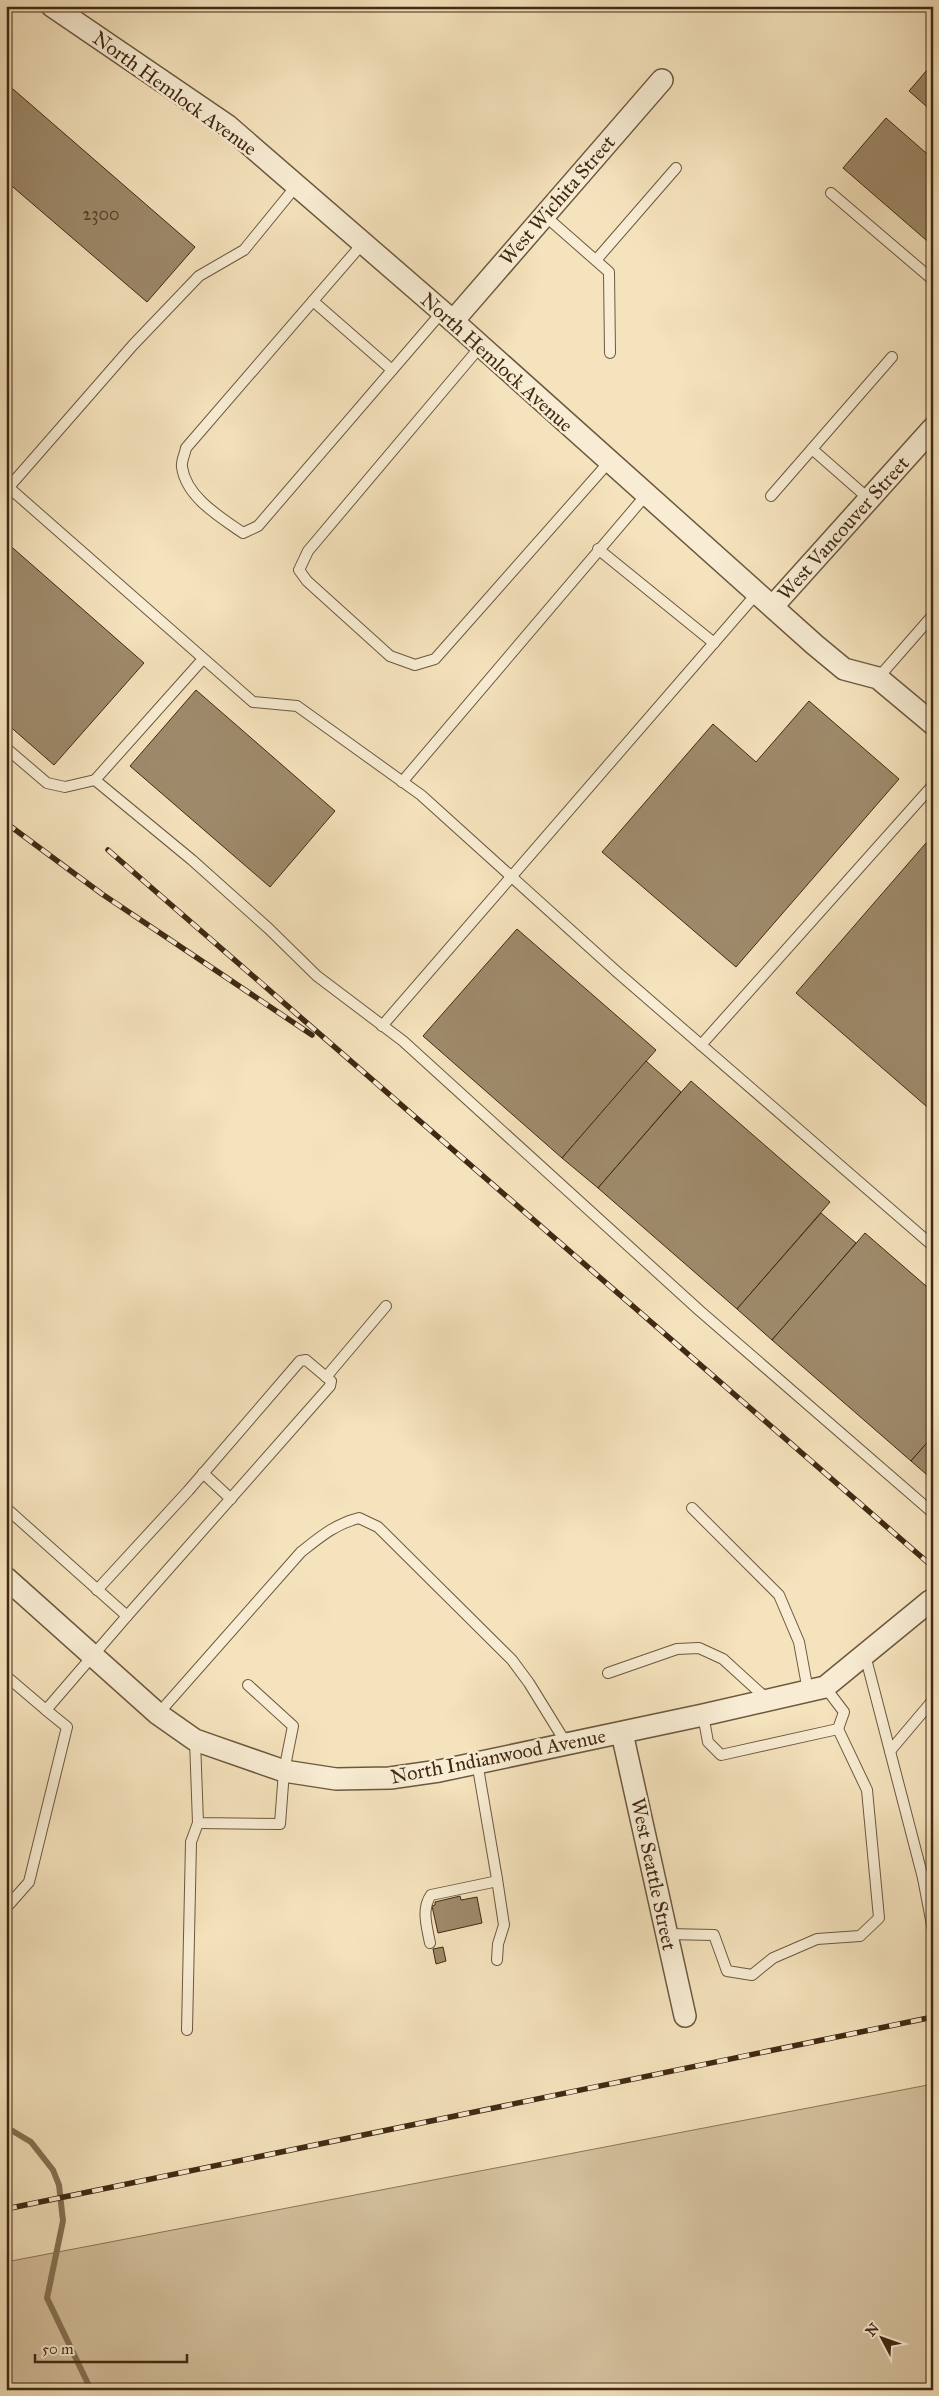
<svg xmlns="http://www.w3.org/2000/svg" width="939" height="2396" font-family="'IM FELL Great Primer',serif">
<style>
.green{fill:#d6c3a0;stroke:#8b765a}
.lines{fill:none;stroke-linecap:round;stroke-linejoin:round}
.stream{stroke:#877356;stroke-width:6}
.building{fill:#9e8a6b;stroke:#402913}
.service-casing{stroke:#6d583e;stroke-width:12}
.minor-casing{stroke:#6d583e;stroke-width:24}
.service{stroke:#f8edd4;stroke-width:10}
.minor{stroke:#f8edd4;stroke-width:21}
.rail-casing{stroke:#402913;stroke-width:5.5}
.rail{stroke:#f8edd4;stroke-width:4;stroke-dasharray:11;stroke-linecap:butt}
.labels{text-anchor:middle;stroke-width:5;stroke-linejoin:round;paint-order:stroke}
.number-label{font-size:18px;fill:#584129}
.street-label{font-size:20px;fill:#402913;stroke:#f8edd4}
</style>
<rect width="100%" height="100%" fill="#f5e3bd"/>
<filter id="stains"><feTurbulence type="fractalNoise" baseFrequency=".004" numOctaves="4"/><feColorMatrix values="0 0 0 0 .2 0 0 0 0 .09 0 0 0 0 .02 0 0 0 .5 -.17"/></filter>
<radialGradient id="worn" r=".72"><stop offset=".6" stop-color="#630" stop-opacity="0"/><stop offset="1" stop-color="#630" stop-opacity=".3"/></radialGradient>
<path class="green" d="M933 2084V2390H6V2262Z"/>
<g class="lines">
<path class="stream" d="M6 2127 31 2142 53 2170 59 2185 63 2221 47 2298 91 2390"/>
</g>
<g class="building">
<path d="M933 63V112L909 91Z"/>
<path d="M6 83 195 247 147 302 6 181Z"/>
<path d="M886 118 933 159V246L843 168Z"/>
<path d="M6 542 144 663 54 765 6 723Z"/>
<path d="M196 690 335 811 270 887 130 766Z"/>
<path d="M809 701 899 779 736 967 602 852 713 724 756 762Z"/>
<path d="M926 843 933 849V1112L796 993Z"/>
<path d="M517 929 656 1050 562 1158 423 1036Z"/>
<path d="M646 1061 681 1092 598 1188 562 1158Z"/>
<path d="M691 1081 830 1202 737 1309 598 1188Z"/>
<path d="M821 1213 856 1243 772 1340 737 1309Z"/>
<path d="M865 1233 933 1292V1436L911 1461 772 1340Z"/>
<path d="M933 1436V1480L911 1461Z"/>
<path d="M460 1896 461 1900 477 1897 482 1923 438 1933 432 1906 435 1905V1902Z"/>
<path d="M443 1947 446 1961 436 1964 433 1949Z"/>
</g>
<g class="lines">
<g class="service-casing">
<g id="service">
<path d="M831 193 933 280"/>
<path d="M544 215 609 272 610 353"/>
<path d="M363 243 186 448C185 454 181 461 182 467 186 497 220 517 243 533L258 526 442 312"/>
<path d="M597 259 676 168"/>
<path d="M313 301 392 370"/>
<path d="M480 347 308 551 299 570 307 581 390 656 415 665 435 659 609 462"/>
<path d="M812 449 869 499"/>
<path d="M6 485 253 702 297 706 421 795 617 972 933 1246"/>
<path d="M9 487 133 345 199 276 244 250 297 185"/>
<path d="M771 496 892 357"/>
<path d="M598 549 714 643"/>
<path d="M878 678 933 615"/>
<path d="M6 748 47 783 65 787 95 780 192 860 268 928 317 976 403 1041 700 1311 933 1513"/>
<path d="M95 780 203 659"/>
<path d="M402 782 646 495"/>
<path d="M382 1026 758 592"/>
<path d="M701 1045 933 785"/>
<path d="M326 1377 386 1306"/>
<path d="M203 1473 231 1499"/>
<path d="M6 1508 127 1616 46 1710 6 1676"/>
<path d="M692 1508 779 1595 799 1642 808 1691"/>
<path d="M97 1590 188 1491 300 1361 306 1360 331 1381 330 1386 127 1616"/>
<path d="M865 1655 923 1878 933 1874"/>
<path d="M608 1673 677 1649 699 1648 723 1659 767 1699"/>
<path d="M158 1714 301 1552C320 1537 335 1524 359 1518L378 1527 512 1660 529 1683 566 1743"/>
<path d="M703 1715 708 1742 721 1755 838 1729 844 1712 825 1687"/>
<path d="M195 1740 198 1823 280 1824 284 1771 293 1726 248 1685"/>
<path d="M890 1751 933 1700"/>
<path d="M923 1878 933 1930"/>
<path d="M6 1908 29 1882 67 1727 46 1710"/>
<path d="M667 1934 714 1935 727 1971 752 1975 773 1958 817 1939 860 1936 879 1918 867 1790 838 1729"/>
<path d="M430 1943C427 1927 421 1909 431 1895L493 1882 497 1879 477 1762"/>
<path d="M497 1960 498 1944 504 1925 497 1879"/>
<path d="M187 2030 191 1842 198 1823"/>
</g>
</g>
<g class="minor-casing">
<g id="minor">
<path d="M52 6 228 126 453 321 815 645 844 669 878 678 933 724"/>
<path d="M453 321 662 80"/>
<path d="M773 606 933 428"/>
<path d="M6 1578 158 1714 195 1740 284 1771 336 1779 390 1778 439 1771 703 1715 825 1687 930 1601"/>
<path d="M622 1733 685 2016"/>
</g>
</g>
<use href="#service" class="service"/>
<use href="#minor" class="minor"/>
<g class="rail-casing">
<g id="rail">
<path d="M6 823 102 894 312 1035"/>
<path d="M108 850 933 1567"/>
<path d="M6 2209 933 2017"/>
<path d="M6 2224 7 2223"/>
</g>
</g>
<use href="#rail" class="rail"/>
</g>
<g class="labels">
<g class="number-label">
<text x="101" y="220">2300</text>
</g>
<g class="street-label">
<text transform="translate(175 93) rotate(36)" y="7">North Hemlock Avenue</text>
<text transform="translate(557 200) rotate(-49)" y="7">West Wichita Street</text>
<text transform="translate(497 362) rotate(42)" y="7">North Hemlock Avenue</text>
<text transform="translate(843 528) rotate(-48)" y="7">West Vancouver Street</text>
<text transform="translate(498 1756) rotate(-11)" y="7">North Indianwood Avenue</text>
<text transform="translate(654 1874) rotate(78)" y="7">West Seattle Street</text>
</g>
</g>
<rect width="939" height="2396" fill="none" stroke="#f5e3bd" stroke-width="25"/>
<rect x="8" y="8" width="924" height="2381" fill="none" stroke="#402913" stroke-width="2.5"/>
<rect x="12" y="12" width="914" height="2371" fill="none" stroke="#402913"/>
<g transform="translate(882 2338) rotate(311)" stroke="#f8edd4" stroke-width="4" paint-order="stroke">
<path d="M0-4L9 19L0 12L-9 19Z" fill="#402913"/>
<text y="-8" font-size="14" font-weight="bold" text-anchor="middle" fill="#402913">N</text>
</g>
<path d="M35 2354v8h152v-8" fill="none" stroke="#402913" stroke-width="2.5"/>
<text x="42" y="2354" font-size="15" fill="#402913" stroke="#f8edd4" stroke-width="4" paint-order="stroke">50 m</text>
<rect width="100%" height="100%" filter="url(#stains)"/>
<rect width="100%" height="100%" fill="url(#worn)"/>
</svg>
